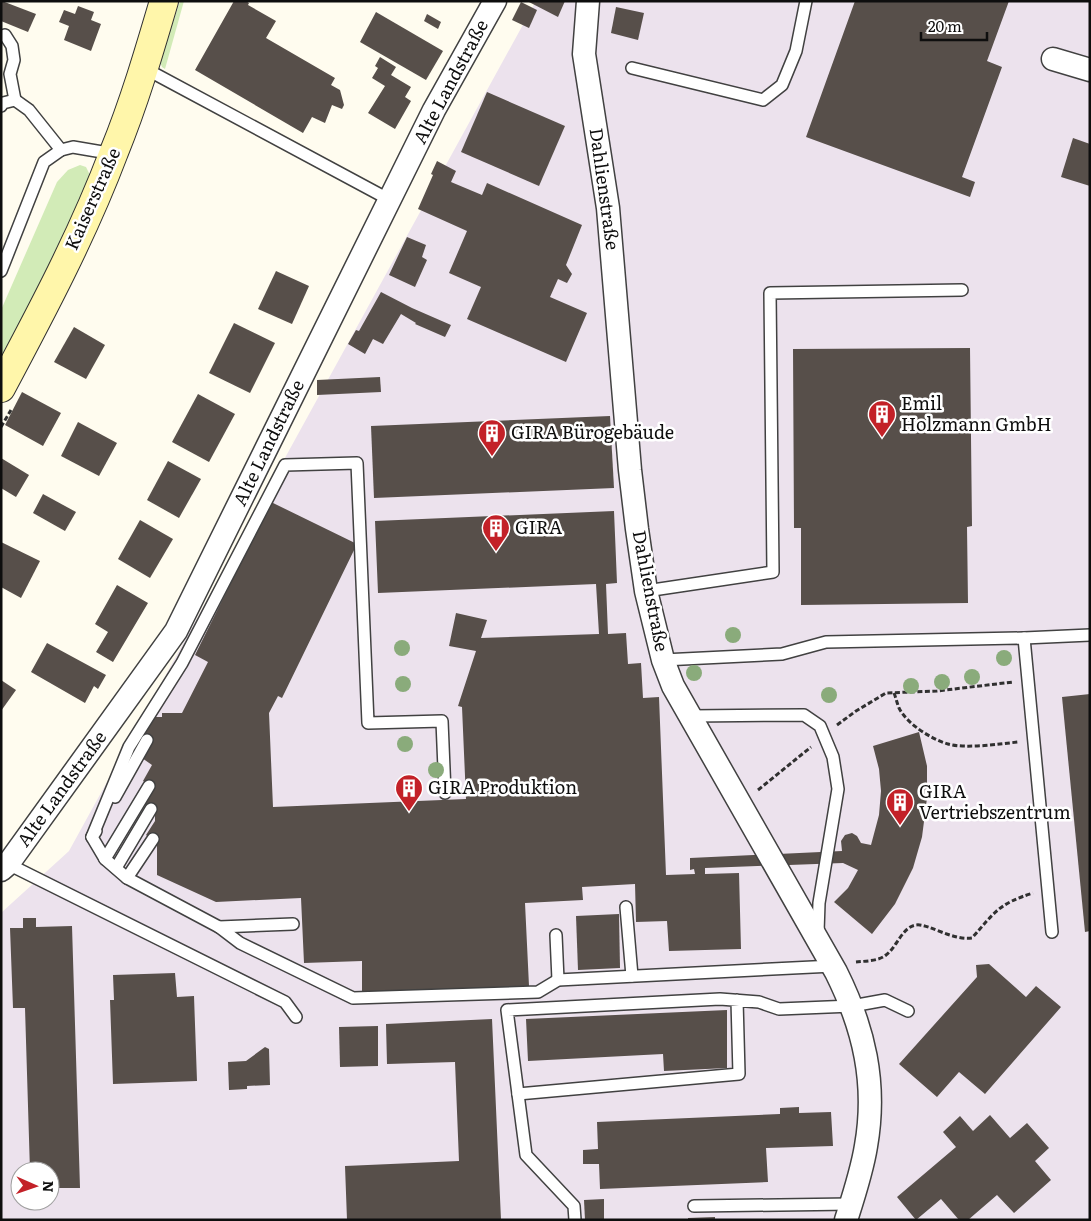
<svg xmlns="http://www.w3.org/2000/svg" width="1091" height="1221" font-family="Literata,serif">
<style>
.industrial{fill:#ece2ed;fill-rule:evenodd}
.green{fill:#d2ebb7}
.building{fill:#574f4a}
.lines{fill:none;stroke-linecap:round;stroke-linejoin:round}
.lane-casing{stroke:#414141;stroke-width:14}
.street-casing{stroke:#414141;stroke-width:25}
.secondary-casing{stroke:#303030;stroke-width:30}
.path{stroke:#303030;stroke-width:3;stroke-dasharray:5 2.5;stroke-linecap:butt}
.lane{stroke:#fff;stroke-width:11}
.street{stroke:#fff;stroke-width:22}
.secondary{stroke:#fff6aa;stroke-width:28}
.tree{fill:#8aab7b}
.labels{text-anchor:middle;stroke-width:5;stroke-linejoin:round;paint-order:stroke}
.street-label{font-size:18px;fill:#0e0e0e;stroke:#fff}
.poi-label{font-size:18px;fill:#0e0e0e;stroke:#fff;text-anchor:start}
</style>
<rect width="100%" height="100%" fill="#fffcef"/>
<path class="industrial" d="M536 1H1090V1220H1V913L69 851ZM20 1171H50V1201H20Z"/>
<g class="green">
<path d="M180 1H184L165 69 162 67 160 62Z"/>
<path d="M80 165 86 167 90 175 88 185 46 278 1 365V310L57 182 68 170Z"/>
</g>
<g class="building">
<path d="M2 1 36 14 28 32 1 21Z"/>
<path d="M234 1H246L249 3 248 5 276 21 266 38 335 78 331 85 340 90 344 105 342 109 332 105 325 123 312 117 303 133 195 70Z"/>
<path d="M527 1H565L558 17Z"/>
<path d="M855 1H1009L987 61 1002 67 962 177 975 182 970 197 806 137Z"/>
<path d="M521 2 537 10 529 28 512 20Z"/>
<path d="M78 6 94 12 91 20 101 24 91 51 64 40 69 26 59 22 64 10 75 14Z"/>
<path d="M616 7 644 13 638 40 611 33Z"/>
<path d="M376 12 443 51 426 80 360 42Z"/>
<path d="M427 14 441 22 438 29 424 21Z"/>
<path d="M380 57 396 67 391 75 411 87 405 97 411 101 395 129 368 113 385 86 372 78 378 68 375 66Z"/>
<path d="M487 92 565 126 539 186 461 152Z"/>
<path d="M1073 138 1090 144V186L1061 177Z"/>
<path d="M437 161 456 171 451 182 482 195 487 183 582 225 566 265 572 274 567 283 558 279 550 297 587 313 566 362 467 319 481 287 449 273 467 231 418 209 433 175 431 174Z"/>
<path d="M407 237 426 245 422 257 427 260 415 287 389 275Z"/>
<path d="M276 271 309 286 292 324 258 309Z"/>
<path d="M381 292 412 308 451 325 445 337 415 324 416 323 401 314 383 344 373 339 365 354 348 344 356 330 359 331Z"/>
<path d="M234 323 275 343 250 393 209 373Z"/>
<path d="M74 327 105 345 86 379 54 362Z"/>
<path d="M970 348 972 526 967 527 968 603 801 605V528H794L793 349Z"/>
<path d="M380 377 381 392 317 395V380Z"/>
<path d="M22 392 61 413 43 446 5 425Z"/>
<path d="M198 394 235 414 209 462 172 442Z"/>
<path d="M610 416 614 488 374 498 371 426Z"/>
<path d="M78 422 117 443 99 476 61 456Z"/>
<path d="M1 458 29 475 16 497 1 488Z"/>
<path d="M168 461 201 479 179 518 147 500Z"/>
<path d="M43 494 76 512 65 531 33 513Z"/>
<path d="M271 502 357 544 282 698 278 696 269 713 273 807 466 799 462 707 458 706 476 651 449 646 456 613 487 620 481 638 599 634 596 584 378 593 375 521 614 511 617 583 606 584 608 634 626 633 628 664 641 663 643 698 659 697 666 875 695 874 694 869 690 870V858L842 851 841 841 845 835 852 833 857 836 861 843 871 845 879 815 881 791 879 769 873 746 919 732 927 766V798L922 837 913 868 895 904 872 934 834 902 848 888 858 870 843 863 705 868V874L739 873 741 949 669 951 667 921 636 922 635 884 582 887 583 900 525 903 529 986 362 992V961L304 963 301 898 216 902 157 875V845L155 841 146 835 155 821V813L144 804 153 789 143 781 152 765 142 758 152 743 141 735 150 717H162V713H182L208 662 195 655Z"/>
<path d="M140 520 173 539 150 578 118 559Z"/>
<path d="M1 542 40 561 21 598 1 587Z"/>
<path d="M117 585 148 603 113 662 96 652 108 632 95 624Z"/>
<path d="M47 643 106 675 98 689 94 686 85 703 31 672Z"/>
<path d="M1 680 16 690 1 711Z"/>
<path d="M1090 694V931L1085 932 1062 697Z"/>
<path d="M619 914 620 968 578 970 576 916Z"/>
<path d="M23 918H36V927L72 926 80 1188H50V1171H30L25 1008H13L10 928H23Z"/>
<path d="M989 964 1026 997 1036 986 1061 1007 985 1094 959 1072 937 1097 899 1064 977 977 976 965Z"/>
<path d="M175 973 177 997 194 996 197 1081 113 1084 110 1000H114L113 975Z"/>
<path d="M727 1010V1068L664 1071 663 1054 528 1061 526 1019Z"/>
<path d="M492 1019 501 1220H347L345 1166 459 1161 455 1062 387 1064 386 1024Z"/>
<path d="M378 1026V1066L340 1067 339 1027Z"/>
<path d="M265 1047 269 1049 270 1085 247 1086V1089L229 1090 228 1062 246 1061Z"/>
<path d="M799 1107V1113L831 1112 833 1146 766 1148 768 1182 600 1189 599 1164H583V1150L598 1149 597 1122 780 1114V1108Z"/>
<path d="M990 1115 1010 1138 1027 1123 1049 1148 1035 1161 1051 1180 1014 1213 997 1195 968 1220H959L941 1199 916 1220 897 1197 956 1147 943 1132 960 1116 973 1131Z"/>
<path d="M604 1199V1220H585L584 1200Z"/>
<path d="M715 1217V1220H688V1218Z"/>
</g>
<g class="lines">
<g class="lane-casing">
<g id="lane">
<path d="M5 35 12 46 14 60 10 74 15 100"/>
<path d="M144 68 390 200"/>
<path d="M632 68 763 100 782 85 796 51 806 1"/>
<path d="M1 106 3 103 15 100 29 110 61 150"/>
<path d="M1 271 44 162 61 150 73 147 114 154"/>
<path d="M646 591 773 572 770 293 962 290"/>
<path d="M1024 638 1090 635"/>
<path d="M663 660 782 654 826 642 1024 638 1052 932"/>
<path d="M691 716 804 715 820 726 833 757 838 789 819 903 818 932"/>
<path d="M115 797 147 740"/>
<path d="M96 831 92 837 105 859"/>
<path d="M92 837 129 747 182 663 285 465 357 463 368 723 442 721 445 793"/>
<path d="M153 839 127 878 219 927 293 924"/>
<path d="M8 864 285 1002 296 1017"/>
<path d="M116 868 151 809"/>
<path d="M127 878 105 859 149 786"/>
<path d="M626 907 632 976"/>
<path d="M219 927 240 943 353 998 538 992 558 980 833 966"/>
<path d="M556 935 558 980"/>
<path d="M737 1000 739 1074 518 1094 507 1010 720 999 759 1002 779 1009 852 1006 885 1000 908 1011"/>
<path d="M518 1094 526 1155 574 1206 575 1220"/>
<path d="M694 1206 851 1204"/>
</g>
</g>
<g class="street-casing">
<g id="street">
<path d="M588 1 584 54 608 208 630 470 637 529 646 591 663 660 673 686 836 972C864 1028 877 1083 866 1146 862 1171 854 1195 846 1220"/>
<path d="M1053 59 1090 70"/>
<path d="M1 870 8 864 176 631 434 110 495 1"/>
</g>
</g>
<g class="secondary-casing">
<path id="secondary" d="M1 388C42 311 83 234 114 152 134 103 149 52 164 1"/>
</g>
<g class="path">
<path d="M1 427 11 410"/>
<path d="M894 693C896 698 897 703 899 708 907 724 931 739 948 744 966 749 999 744 1018 742"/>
<path d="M837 725 856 711 886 693 937 691 1013 682"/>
<path d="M758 790 811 747"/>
<path d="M856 962C866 961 879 961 886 955 897 947 902 927 916 925 928 923 952 941 972 938 995 912 998 904 1033 893"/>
</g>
<use href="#lane" class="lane"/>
<use href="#street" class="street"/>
<use href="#secondary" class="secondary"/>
</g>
<g class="tree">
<circle cx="733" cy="635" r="8"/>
<circle cx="402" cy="648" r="8"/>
<circle cx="1004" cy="658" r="8"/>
<circle cx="694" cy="673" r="8"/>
<circle cx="972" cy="677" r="8"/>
<circle cx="942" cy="682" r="8"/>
<circle cx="403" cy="684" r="8"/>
<circle cx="911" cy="686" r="8"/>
<circle cx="829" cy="695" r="8"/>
<circle cx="405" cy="744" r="8"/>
<circle cx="436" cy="770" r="8"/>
</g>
<defs>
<g id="building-pin" transform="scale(1.4375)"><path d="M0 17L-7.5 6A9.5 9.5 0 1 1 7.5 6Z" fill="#c32128" stroke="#fff"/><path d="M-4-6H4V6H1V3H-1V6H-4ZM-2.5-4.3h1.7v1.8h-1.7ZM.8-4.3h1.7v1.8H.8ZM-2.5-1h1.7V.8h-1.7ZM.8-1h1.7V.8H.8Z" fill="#fff"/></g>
</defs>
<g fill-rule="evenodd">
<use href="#building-pin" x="882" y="414"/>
<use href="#building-pin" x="492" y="433"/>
<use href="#building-pin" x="496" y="528"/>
<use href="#building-pin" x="409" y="788"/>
<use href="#building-pin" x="900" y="802"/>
</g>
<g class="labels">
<g class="street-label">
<text transform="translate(451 82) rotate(-62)" y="6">Alte Landstraße</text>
<text transform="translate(604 189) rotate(82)" y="6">Dahlienstraße</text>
<text transform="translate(93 199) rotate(-66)" y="6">Kaiserstraße</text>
<text transform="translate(269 443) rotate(-64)" y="6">Alte Landstraße</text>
<text transform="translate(650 591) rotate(79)" y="6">Dahlienstraße</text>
<text transform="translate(62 789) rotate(-54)" y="6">Alte Landstraße</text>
</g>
<g class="poi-label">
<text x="901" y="410">Emil<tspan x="901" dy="21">Holzmann GmbH</tspan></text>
<text x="511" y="439">GIRA Bürogebäude</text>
<text x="515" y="534">GIRA</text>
<text x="428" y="794">GIRA Produktion</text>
<text x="919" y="798">GIRA<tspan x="919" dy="21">Vertriebszentrum</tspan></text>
</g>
</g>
<rect width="1091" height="1221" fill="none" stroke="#0e0e0e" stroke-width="5"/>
<g transform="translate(35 1186) rotate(92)"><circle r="24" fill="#ffffff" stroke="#9f9f9f"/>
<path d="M0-4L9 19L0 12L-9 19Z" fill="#c32128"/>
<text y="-8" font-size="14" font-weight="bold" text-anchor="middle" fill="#0e0e0e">N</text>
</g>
<path d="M921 32v8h66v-8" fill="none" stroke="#0e0e0e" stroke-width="2.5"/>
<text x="928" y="32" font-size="15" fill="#0e0e0e" stroke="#ffffff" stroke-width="4" paint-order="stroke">20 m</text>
</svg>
